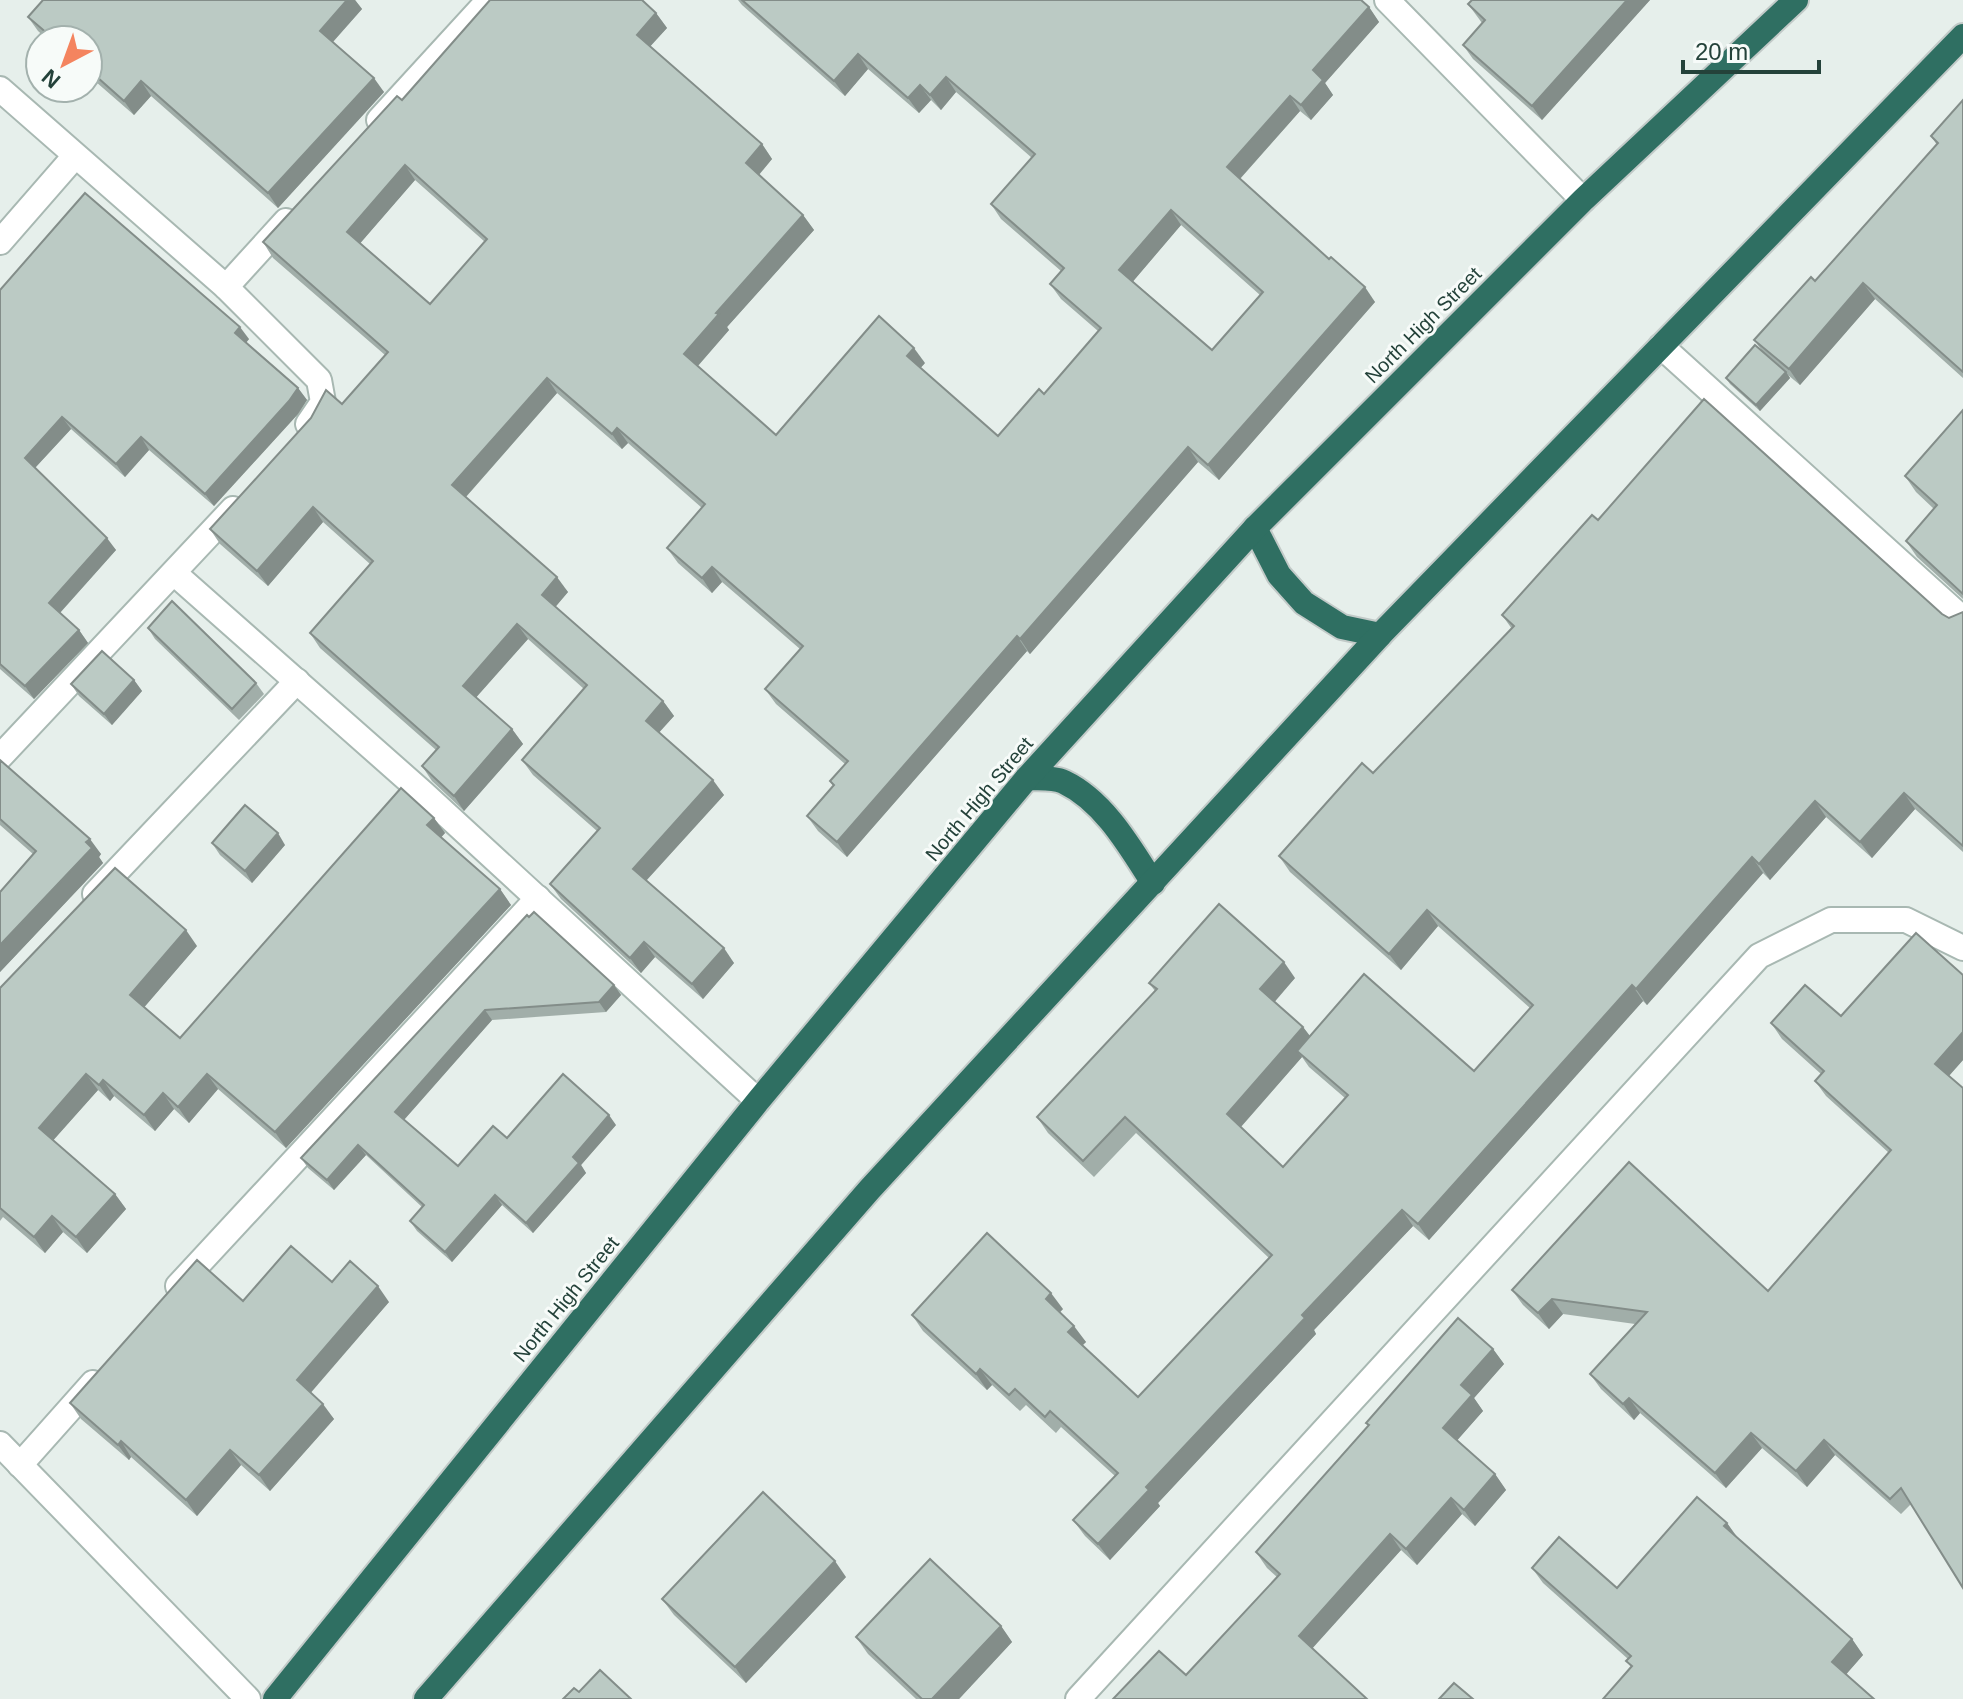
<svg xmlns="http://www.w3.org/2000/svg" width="1963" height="1699" font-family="Arial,sans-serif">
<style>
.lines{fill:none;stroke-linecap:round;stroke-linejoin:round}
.street-casing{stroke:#a8b8b2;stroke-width:28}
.highway-casing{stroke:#c2cac8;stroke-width:28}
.street{stroke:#fff;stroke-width:24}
.highway{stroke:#2f6f62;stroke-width:24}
.wall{fill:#a1aea9;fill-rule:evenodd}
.shaded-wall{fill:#838d89}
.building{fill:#bbcac4;stroke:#838d89;stroke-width:2;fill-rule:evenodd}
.labels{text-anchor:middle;stroke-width:6;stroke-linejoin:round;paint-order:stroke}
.street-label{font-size:20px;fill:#24423a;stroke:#f7fbf9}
</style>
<rect width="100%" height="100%" fill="#e6efeb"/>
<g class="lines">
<g class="street-casing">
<g id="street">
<path d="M1387 0 1583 200"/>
<path d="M0 89 226 287 319 380 323 402 308 424"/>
<path d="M379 120 489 0"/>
<path d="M0 242 75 156"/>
<path d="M226 287 286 221"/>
<path d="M1661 346 1963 619"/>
<path d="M174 573 423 793 758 1101"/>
<path d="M0 757 233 509"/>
<path d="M95 894 297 681"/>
<path d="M178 1286 538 898"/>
<path d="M0 1444 248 1699"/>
<path d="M20 1465 93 1383"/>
<path d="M1078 1699 1759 956 1831 920H1906L1963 948"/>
</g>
</g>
<g class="highway-casing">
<g id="highway">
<path d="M1255 528 1279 575 1304 603 1342 627 1380 635"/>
<path d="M1027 778C1038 779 1054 777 1064 782 1104 801 1130 847 1153 883"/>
<path d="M275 1699 758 1101 1027 778 1255 528 1583 200 1796 0"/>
<path d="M426 1699 870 1189 1380 635 1963 36"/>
</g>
</g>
<use href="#street" class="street"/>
<use href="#highway" class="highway"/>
</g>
<g class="wall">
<path d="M43 0H355L362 9 333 42 384 92 278 208 151 96 134 115 88 75V40H48L38 31 28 17Z"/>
<path d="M738 0H1361L1369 7 1379 22 1325 83 1333 95 1311 120 1300 111 1240 179 1375 302 1219 480 1198 462 1030 654 1027 651 847 857 818 831 807 816 833 786 830 781 845 764 776 704 765 689 800 649 722 582 712 593 678 563 667 548 702 508 628 443 622 449 557 393 466 497 568 592 555 607 663 701 674 716 659 732 724 795 646 881 734 963 703 999 655 957 641 973 561 899 550 884 597 831 533 775 522 760 584 689 528 639 476 697 512 729 523 744 464 811 432 781 422 766 436 750 320 648 310 633 370 564 323 522 268 586 220 544 210 529 342 404 385 355 273 258 263 242 402 100 656 13 667 28 650 46 762 144 772 159 759 175 803 215 814 230 727 327 729 330 698 366 776 435 925 363 920 368 998 436 1044 394 1098 331 1061 299 1050 284 1061 271 1001 219 991 204 1032 158 956 92 941 110 931 100 919 113 868 69 845 96 742 5ZM415 180 485 242 430 304 360 243ZM1181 225 1260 295 1212 350 1133 281Z"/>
<path d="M1472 0H1650L1542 120 1473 59 1463 45 1482 23 1468 4Z"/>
<path d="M1963 100V378L1875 299 1800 385 1788 375 1790 378 1760 411 1730 384 1726 378 1763 352 1754 340 1815 281 1937 145 1931 136Z"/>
<path d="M0 290 249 339 246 343 298 388 307 400 298 414 214 506 149 450 125 477 71 429 35 468 116 550 60 613 79 630 88 643 34 699 0 669Z"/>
<path d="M1963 410V599L1917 557 1906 541 1934 509 1916 492 1905 476Z"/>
<path d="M1598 520 1942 614 1949 618 1963 612V852L1915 809 1872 858 1826 817 1770 880 1763 873 1647 1005 1643 1001 1429 1240 1413 1226 1314 1330 1316 1334 1158 1503 1160 1506 1110 1560 1085 1536 1073 1520 1115 1476 1061 1427 1056 1433 1026 1405 1020 1411 992 1385 987 1390 923 1331 912 1315 1063 1309 1060 1312 1086 1342 1082 1345 1138 1397 1269 1258 1136 1133 1094 1177 1048 1133 1037 1117 1155 991 1149 983 1295 978 1274 1001 1303 1027 1310 1036 1474 1071 1530 1008 1438 926 1401 970 1290 872 1279 856 1373 773 1512 629 1502 615ZM1302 1057 1309 1067 1345 1098 1283 1167 1241 1127Z"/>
<path d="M148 628 256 683 264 694 239 720 155 639Z"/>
<path d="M134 680 142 691 112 725 79 696 71 684Z"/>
<path d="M0 760 101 854 99 857 103 863 0 972V892L33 854 0 825Z"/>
<path d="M434 818 445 833 441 837 500 889 511 905 286 1148 218 1089 189 1123 174 1109 155 1131 114 1096 110 1101 98 1090 53 1140 115 1194 126 1209 87 1253 63 1232 45 1253 3 1217 0 1221V988L197 946 144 1007 180 1038Z"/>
<path d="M212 843 285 845 252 883 220 855Z"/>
<path d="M527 915 614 985 621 995 606 1012 492 1020 404 1120 458 1166 507 1138 616 1125 581 1165 586 1173 533 1233 502 1205 452 1262 417 1231 410 1221 422 1207 366 1155 334 1190 308 1168 301 1158Z"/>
<path d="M1963 975V1060L1949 1076 1911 1504 1901 1514 1835 1455 1807 1487 1762 1448 1726 1488 1640 1413 1634 1420 1601 1389 1590 1374 1635 1324 1563 1314 1549 1329 1523 1305 1512 1290 1768 1291 1889 1153 1826 1096 1815 1081 1821 1074 1782 1039 1771 1023 1841 1016Z"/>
<path d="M243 1301 389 1302 310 1392 334 1419 270 1491 241 1465 197 1516 131 1457 129 1460 81 1419 70 1403Z"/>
<path d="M1493 1349 1504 1364 1474 1398 1483 1411 1457 1440 1495 1474 1506 1490 1475 1526 1462 1514 1417 1565 1401 1550 1312 1648 1277 1577 1267 1568 1256 1552 1368 1426 1366 1423Z"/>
<path d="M1727 1523 1738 1538 1852 1639 1863 1655 1846 1674 1631 1667 1626 1661 1628 1659 1543 1583 1532 1568 1617 1588Z"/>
<path d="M846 1577 746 1683 674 1615 662 1599Z"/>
<path d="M1001 1626 1012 1642 959 1699H916L868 1654 856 1637Z"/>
</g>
<g class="shaded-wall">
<path d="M347 0H355L362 9 330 45 320 31Z"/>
<path d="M1627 0H1650L1542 120 1532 106Z"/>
<path d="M1369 7 1379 22 1325 83 1333 95 1311 120 1301 105 1313 70Z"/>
<path d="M656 13 667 28 647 50 637 35Z"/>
<path d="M858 54 868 69 845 96 834 81Z"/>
<path d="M946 77 956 92 941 110 930 95Z"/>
<path d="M374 78 384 92 278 208 268 193Z"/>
<path d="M141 81 151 96 134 115 124 101Z"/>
<path d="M920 85 931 100 919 113 908 98Z"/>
<path d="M1290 96 1300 111 1237 182 1227 167Z"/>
<path d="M762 144 772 159 756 178 746 163Z"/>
<path d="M405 165 415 180 357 247 347 232Z"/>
<path d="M1171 210 1181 225 1130 285 1119 270Z"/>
<path d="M803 215 814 230 727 327 729 330 695 369 684 354 716 313Z"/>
<path d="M1863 283 1875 299 1800 385 1789 369Z"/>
<path d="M1365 287 1375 302 1219 480 1208 465Z"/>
<path d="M240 327 249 339 244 345 235 333Z"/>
<path d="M914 348 925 363 917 372 907 356Z"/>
<path d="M1786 372 1790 378 1760 411 1756 405Z"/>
<path d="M547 378 557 393 463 500 452 485Z"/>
<path d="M298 388 307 400 298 414 214 506 205 494Z"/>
<path d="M62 417 71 429 33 470 25 458Z"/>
<path d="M617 428 628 443 622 449 612 434Z"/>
<path d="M141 437 149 450 125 477 116 464Z"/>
<path d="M1188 447 1198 462 1030 654 1020 639Z"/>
<path d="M313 507 323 522 268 586 257 571Z"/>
<path d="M107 538 116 550 57 616 49 603Z"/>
<path d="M712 567 722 582 712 593 702 578Z"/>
<path d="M557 577 568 592 552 611 542 595Z"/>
<path d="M517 624 528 639 473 701 463 686Z"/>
<path d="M79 630 88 643 34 699 25 686Z"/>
<path d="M1017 636 1027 651 847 857 837 842Z"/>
<path d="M134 680 142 691 112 725 104 714Z"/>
<path d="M663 701 674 716 656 736 646 721Z"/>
<path d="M512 729 523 744 464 811 454 796Z"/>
<path d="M713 780 724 795 643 884 633 869Z"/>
<path d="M1904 793 1915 809 1872 858 1860 842Z"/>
<path d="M1815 801 1826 817 1770 880 1759 864Z"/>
<path d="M434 818 445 833 438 841 427 825Z"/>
<path d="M278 833 285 845 252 883 245 871Z"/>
<path d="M90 839 101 854 99 857 103 863 0 972V945Z"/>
<path d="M1752 857 1763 873 1647 1005 1636 989Z"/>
<path d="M500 889 511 905 286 1148 275 1132Z"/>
<path d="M1427 910 1438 926 1401 970 1389 954Z"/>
<path d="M186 930 197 946 141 1011 130 995Z"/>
<path d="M644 942 655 957 641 973 630 958Z"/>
<path d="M724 948 734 963 703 999 692 984Z"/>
<path d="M1284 962 1295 978 1272 1005 1260 989Z"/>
<path d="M614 985 621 995 606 1012 599 1002Z"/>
<path d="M1632 985 1643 1001 1429 1240 1418 1224Z"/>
<path d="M485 1010 492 1020 402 1122 395 1112Z"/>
<path d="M1303 1027 1315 1043 1297 1051 1302 1057 1238 1130 1227 1114Z"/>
<path d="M1963 1032V1060L1946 1079 1935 1064Z"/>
<path d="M86 1074 98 1090 50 1144 39 1128Z"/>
<path d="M207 1074 218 1089 189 1123 178 1107Z"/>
<path d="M103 1080 114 1096 110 1101 99 1085Z"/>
<path d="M163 1093 174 1109 155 1131 144 1115Z"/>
<path d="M609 1115 616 1125 581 1165 586 1173 533 1233 526 1223 573 1157Z"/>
<path d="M358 1145 366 1155 334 1190 327 1180Z"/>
<path d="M115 1194 126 1209 87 1253 76 1237Z"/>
<path d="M495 1195 502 1205 452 1262 445 1252Z"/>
<path d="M1402 1210 1413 1226 1314 1330 1316 1334 1158 1503 1160 1506 1110 1560 1098 1544 1146 1487 1302 1315Z"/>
<path d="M52 1216 63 1232 45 1253 34 1237Z"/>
<path d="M378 1286 389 1302 308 1396 297 1380Z"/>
<path d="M1051 1293 1063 1309 1057 1315 1046 1299Z"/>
<path d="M1552 1299 1563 1314 1549 1329 1538 1313Z"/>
<path d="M1074 1326 1086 1342 1080 1348 1068 1332Z"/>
<path d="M1493 1349 1504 1364 1474 1398 1483 1411 1454 1444 1443 1428 1461 1385Z"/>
<path d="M980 1369 992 1385 987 1390 976 1374Z"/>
<path d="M1629 1398 1640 1413 1634 1420 1623 1404Z"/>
<path d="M323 1404 334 1419 270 1491 259 1475Z"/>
<path d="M1751 1433 1762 1448 1726 1488 1715 1473Z"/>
<path d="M1824 1440 1835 1455 1807 1487 1796 1471Z"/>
<path d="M121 1441 131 1457 129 1460 118 1445Z"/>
<path d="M230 1450 241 1465 197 1516 186 1500Z"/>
<path d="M1495 1474 1506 1490 1475 1526 1464 1510Z"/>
<path d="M1451 1498 1462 1514 1417 1565 1406 1549Z"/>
<path d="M1727 1523 1738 1539 1724 1526Z"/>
<path d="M1390 1534 1401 1550 1310 1651 1299 1636Z"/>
<path d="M835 1561 846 1577 746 1683 735 1667Z"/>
<path d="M1001 1626 1012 1642 959 1699H932Z"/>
<path d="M1852 1639 1863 1655 1843 1678 1832 1662Z"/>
</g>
<g class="building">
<path d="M43 0H347L320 31 374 78 268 193 141 81 124 101 88 69V40H55L28 17Z"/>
<path d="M490 0H642L656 13 637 35 762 144 746 163 803 215 716 313 719 314 684 354 776 435 879 316 914 348 907 356 998 436 1039 389 1044 394 1101 328 1050 284 1064 268 991 204 1035 154 946 77 930 95 920 85 908 98 858 54 834 81 742 0H1361L1369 7 1313 70 1323 80 1301 105 1290 96 1227 167 1329 259 1331 257 1365 287 1208 465 1188 447 1020 639 1017 636 837 842 807 816 834 785 830 781 848 761 765 689 803 646 712 567 702 578 667 548 705 504 617 428 612 434 547 378 452 485 557 577 542 595 663 701 646 721 713 780 633 869 724 948 692 984 644 942 630 958 550 884 600 828 522 760 587 685 517 624 463 686 512 729 454 796 422 766 439 747 310 633 373 561 313 507 257 571 210 529 311 418 326 390 342 404 388 352 263 242 397 96 402 100ZM405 165 487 239 430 304 347 232ZM1171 210 1263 292 1212 350 1119 270Z"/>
<path d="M1472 0H1627L1532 106 1463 45 1485 20 1468 4Z"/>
<path d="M1963 100V372L1863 283 1789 369 1754 340 1811 277 1815 281 1938 143 1931 136Z"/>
<path d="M85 193 240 327 235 333 298 388 289 401 205 494 141 437 116 464 62 417 25 458 107 538 49 603 79 630 25 686 0 664V290Z"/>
<path d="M1755 345 1786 372 1756 405 1726 378Z"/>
<path d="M1704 399 1942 614 1949 618 1963 612V846L1904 793 1860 842 1815 801 1759 864 1752 857 1636 989 1632 985 1418 1224 1402 1210 1302 1315 1305 1318 1146 1487 1149 1490 1098 1544 1073 1520 1118 1473 1050 1411 1045 1417 1015 1389 1009 1395 980 1369 976 1374 912 1315 987 1233 1051 1293 1046 1299 1074 1326 1068 1332 1138 1397 1272 1255 1125 1117 1083 1161 1037 1117 1157 989 1149 983 1219 904 1284 962 1260 989 1303 1027 1227 1114 1283 1167 1348 1095 1297 1051 1364 974 1474 1071 1533 1005 1427 910 1389 954 1279 856 1362 763 1373 773 1514 626 1502 615 1592 515 1598 520Z"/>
<path d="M1963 410V594L1906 541 1937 505 1905 476Z"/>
<path d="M172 601 256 683 232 709 148 628Z"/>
<path d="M102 651 134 680 104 714 71 684Z"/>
<path d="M0 760 90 839 86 842 92 848 0 945V892L36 851 0 819Z"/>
<path d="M401 788 434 818 427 825 500 889 275 1132 207 1074 178 1107 163 1093 144 1115 103 1080 99 1085 86 1074 39 1128 115 1194 76 1237 52 1216 34 1237 0 1208V988L115 868 186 930 130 995 180 1038Z"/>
<path d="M245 805 278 833 245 871 212 843Z"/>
<path d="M534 912 614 985 599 1002 485 1010 395 1112 458 1166 493 1126 507 1138 563 1074 609 1115 573 1157 579 1163 526 1223 495 1195 445 1252 410 1221 424 1205 358 1145 327 1180 301 1158 527 915 529 917Z"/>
<path d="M1916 933 1963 975V1032L1935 1064 1963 1088V1588L1901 1488 1890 1499 1824 1440 1796 1471 1751 1433 1715 1473 1629 1398 1623 1404 1590 1374 1647 1312 1552 1299 1538 1313 1512 1290 1629 1162 1768 1291 1891 1150 1815 1081 1824 1071 1771 1023 1805 985 1841 1016Z"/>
<path d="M291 1246 332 1282 350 1261 378 1286 297 1380 323 1404 259 1475 230 1450 186 1500 121 1441 118 1445 70 1403 197 1260 243 1301Z"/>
<path d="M1458 1318 1493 1349 1461 1385 1472 1395 1443 1428 1495 1474 1464 1510 1451 1498 1406 1549 1390 1534 1299 1636 1367 1699H1113L1159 1651 1186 1675 1280 1574 1256 1552 1369 1425 1366 1423Z"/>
<path d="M763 1492 835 1561 735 1667 662 1599Z"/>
<path d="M1697 1497 1727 1523 1724 1526 1852 1639 1832 1662 1874 1699H1603L1632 1666 1626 1661 1631 1656 1532 1568 1559 1537 1617 1588Z"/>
<path d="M930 1559 1001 1626 932 1699H922L856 1637Z"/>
<path d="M600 1670 631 1699H563L574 1688 579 1692Z"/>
<path d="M1454 1683 1473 1699H1439Z"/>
</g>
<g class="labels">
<g class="street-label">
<text transform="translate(1423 325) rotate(-45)" y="7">North High Street</text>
<text transform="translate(979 799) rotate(-50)" y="7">North High Street</text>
<text transform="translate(566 1299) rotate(-51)" y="7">North High Street</text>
</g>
</g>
<g transform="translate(64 64) rotate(221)"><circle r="38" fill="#f7fbf9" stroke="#a3b1ad" stroke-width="2"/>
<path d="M0-6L14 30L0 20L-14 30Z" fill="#f4845f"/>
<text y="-12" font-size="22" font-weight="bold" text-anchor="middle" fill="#24423a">N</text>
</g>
<path d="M1683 60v12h136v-12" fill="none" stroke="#24423a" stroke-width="4"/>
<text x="1695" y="60" font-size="24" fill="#24423a" stroke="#f7fbf9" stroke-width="6" paint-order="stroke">20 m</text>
</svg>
